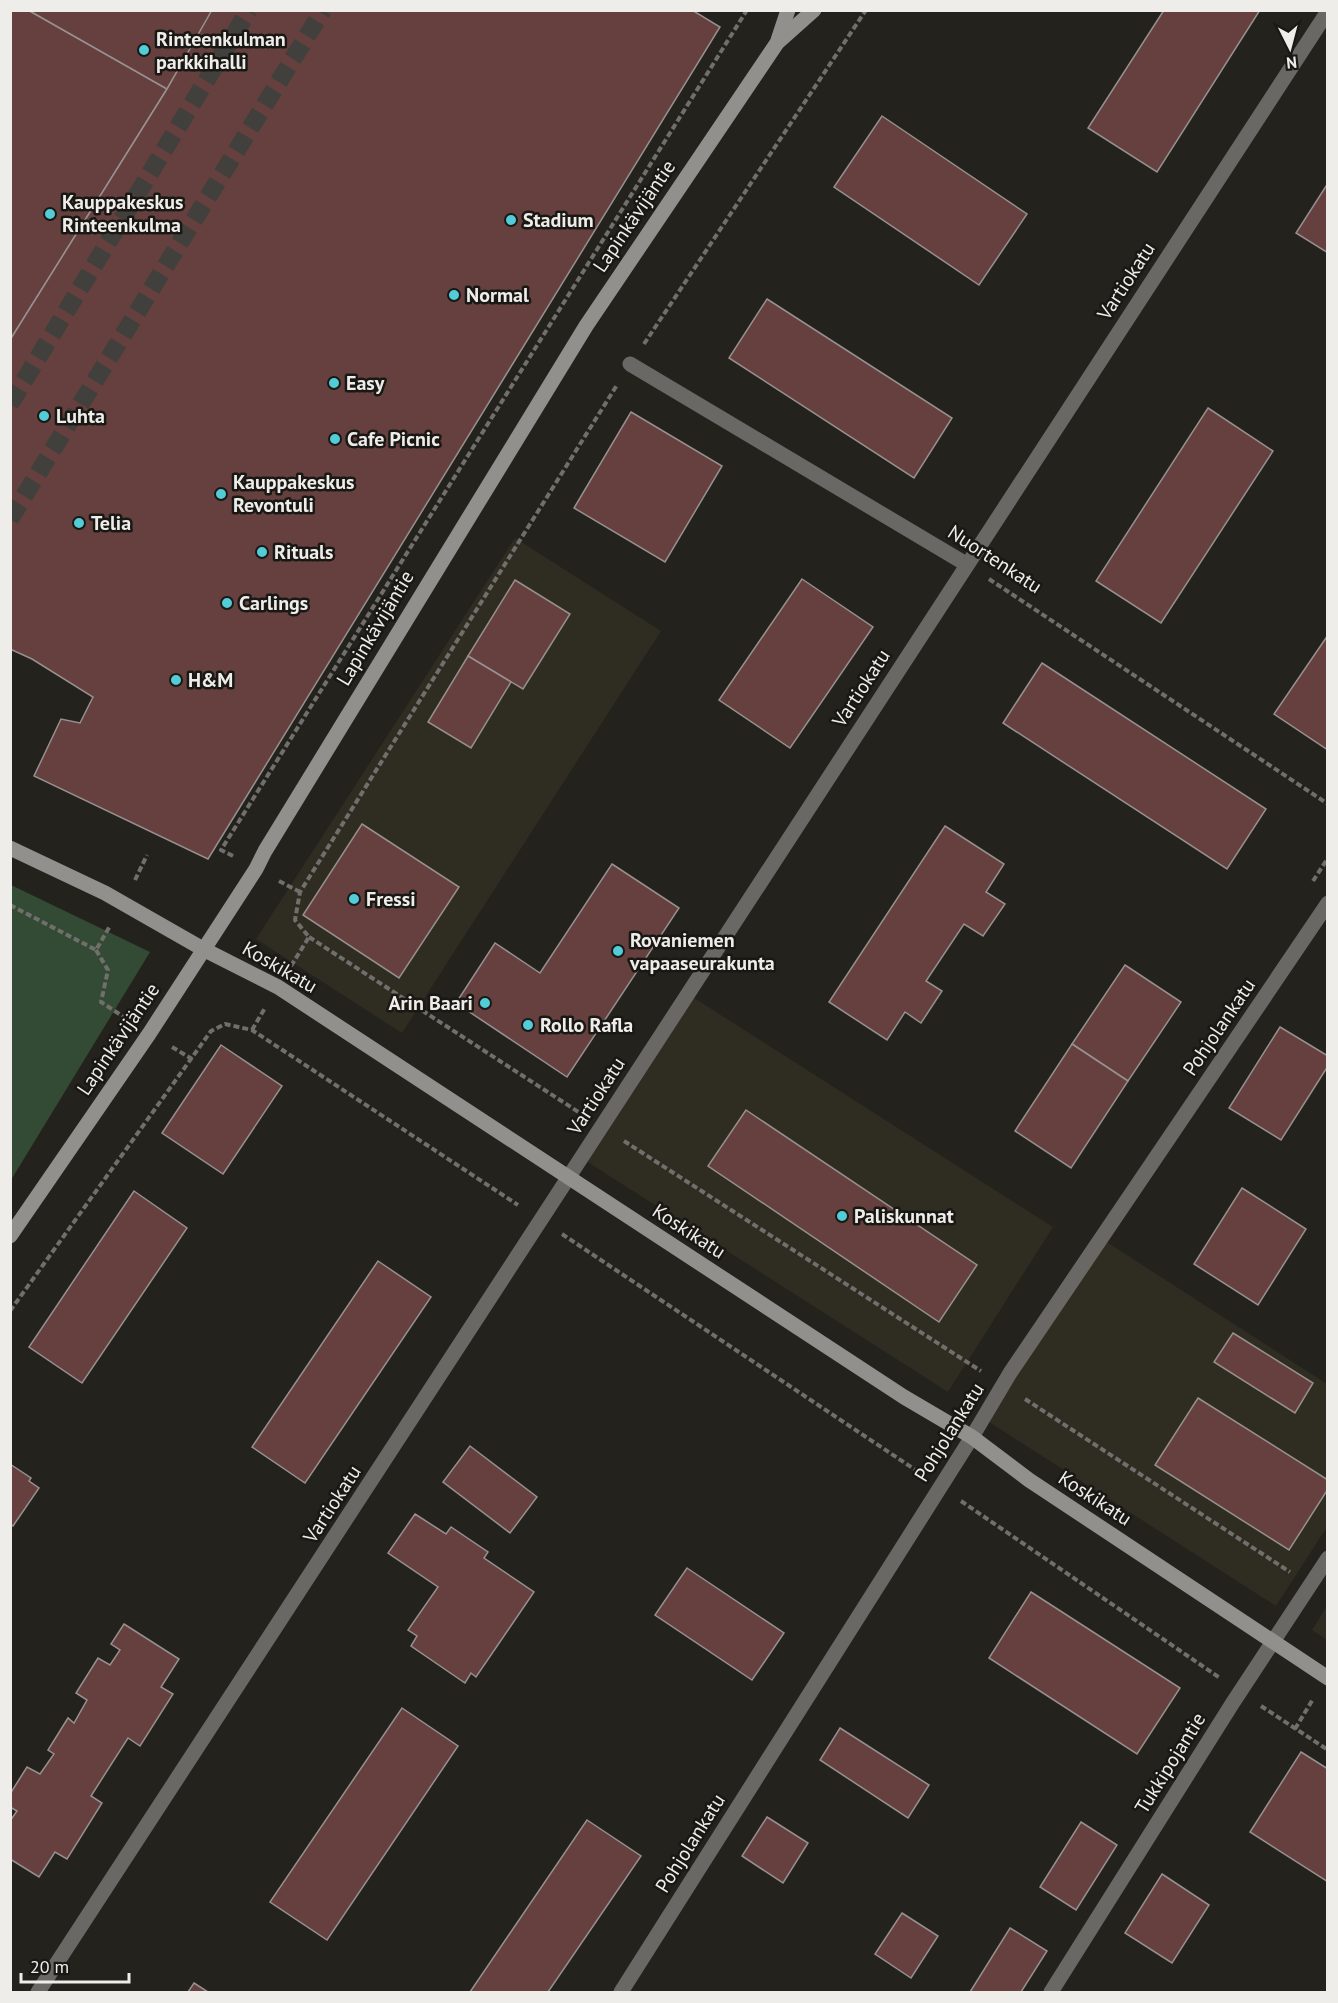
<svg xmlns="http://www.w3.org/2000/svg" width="1338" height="2003" font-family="'PT Sans',sans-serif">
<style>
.built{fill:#2f2c22}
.green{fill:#334a34}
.building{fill:#65403e;stroke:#979090;stroke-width:1.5}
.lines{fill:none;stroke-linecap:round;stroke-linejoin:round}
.highway-tunnel{stroke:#41403c;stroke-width:18;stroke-dasharray:18 9;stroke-linecap:butt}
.path{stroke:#706f6b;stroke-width:4;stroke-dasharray:6 3;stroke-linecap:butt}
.lane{stroke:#696865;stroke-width:15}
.street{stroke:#696865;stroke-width:15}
.secondary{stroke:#91908c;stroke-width:15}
.poi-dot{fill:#52ccd6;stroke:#191814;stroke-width:2}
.labels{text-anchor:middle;stroke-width:5;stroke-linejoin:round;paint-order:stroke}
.poi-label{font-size:20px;font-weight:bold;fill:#eeedea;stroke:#191814;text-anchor:start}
.street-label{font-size:20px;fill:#eeedea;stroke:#191814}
</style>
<rect width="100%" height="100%" fill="#23221d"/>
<g class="built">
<path d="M515 538 661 631 402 1033 256 939Z"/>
<path d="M691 996 1053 1227 948 1392 586 1161Z"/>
<path d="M1102 1239 1327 1384V1527L1276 1606 986 1420Z"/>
<path d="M1327 1606V1640L1312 1630Z"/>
</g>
<path class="green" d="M11 885 150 952 11 1180Z"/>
<g class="building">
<path d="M10 10H28L167 89 10 340Z"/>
<path d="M28 10H213L167 89Z"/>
<path d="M212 10H692L720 27 208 859 34 776 61 719 80 723 93 697 32 659 10 649V340L167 89Z"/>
<path d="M1164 10H1260L1157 172 1088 128Z"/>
<path d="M882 116 1027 214 979 285 834 187Z"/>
<path d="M1328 183V253L1296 233Z"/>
<path d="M767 299 952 418 914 478 729 358Z"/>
<path d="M1208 408 1273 451 1161 623 1096 581Z"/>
<path d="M631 412 722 466 665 562 574 508Z"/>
<path d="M802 579 873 627 790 748 719 700Z"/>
<path d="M515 580 570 614 523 689 468 656Z"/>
<path d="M1328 635V750L1274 714Z"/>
<path d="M468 656 511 682 471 748 428 722Z"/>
<path d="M1042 663 1266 809 1227 869 1003 723Z"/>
<path d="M362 824 459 887 399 978 303 915Z"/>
<path d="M945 826 1004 864 986 892 1005 904 983 936 964 924 926 981 942 991 921 1023 905 1012 887 1040 829 1002Z"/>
<path d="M612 864 679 908 567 1077 456 1003 495 943 540 973Z"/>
<path d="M1125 965 1181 1002 1128 1081 1072 1044Z"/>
<path d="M1280 1027 1328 1056V1066L1281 1140 1229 1108Z"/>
<path d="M1072 1044 1128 1081 1071 1168 1015 1131Z"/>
<path d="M221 1045 282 1086 223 1174 162 1133Z"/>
<path d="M746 1110 977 1265 939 1322 708 1166Z"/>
<path d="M1242 1188 1306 1229 1258 1305 1194 1264Z"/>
<path d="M134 1191 187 1228 82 1383 29 1347Z"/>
<path d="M378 1261 431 1297 305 1483 252 1447Z"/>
<path d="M1233 1333 1313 1383 1295 1413 1214 1362Z"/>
<path d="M1198 1398 1328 1480V1489L1289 1550 1155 1465Z"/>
<path d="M470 1446 537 1497 510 1533 443 1482Z"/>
<path d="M10 1464 31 1478 29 1481 39 1488 13 1526 10 1524Z"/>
<path d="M415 1514 446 1534 451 1527 488 1552 484 1558 534 1592 476 1677 471 1673 465 1683 411 1646 417 1636 408 1630 438 1587 388 1553Z"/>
<path d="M687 1568 784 1633 752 1680 655 1615Z"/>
<path d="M1031 1592 1180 1688 1137 1754 989 1658Z"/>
<path d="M124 1624 179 1659 161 1687 173 1694 140 1746 128 1738 91 1796 102 1803 67 1859 55 1852 39 1877 10 1859V1821L17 1811 10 1807V1794L27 1767 40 1774 54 1754 48 1750 68 1718 74 1723 87 1700 76 1693 98 1658 110 1665 120 1650 111 1644Z"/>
<path d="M402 1708 458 1746 327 1940 270 1902Z"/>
<path d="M840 1728 929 1785 908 1818 820 1760Z"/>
<path d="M1301 1752 1328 1769V1882L1250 1832Z"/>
<path d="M767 1817 808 1843 783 1883 742 1856Z"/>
<path d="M587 1820 641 1856 548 1992H470Z"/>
<path d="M1081 1822 1117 1845 1076 1910 1040 1887Z"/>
<path d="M1162 1874 1209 1905 1172 1963 1125 1933Z"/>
<path d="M902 1913 938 1936 911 1978 875 1954Z"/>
<path d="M1010 1928 1047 1951 1021 1992H970Z"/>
<path d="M194 1983 208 1992H188Z"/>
</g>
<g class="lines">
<g class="highway-tunnel">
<path d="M10 404 249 10"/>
<path d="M10 519 323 10"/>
</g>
<g class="path">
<path d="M644 344 866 10"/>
<path d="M989 579 1328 804"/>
<path d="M233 856 221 850 747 10"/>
<path d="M135 880 147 855"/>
<path d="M279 881 300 892"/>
<path d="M1313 881 1328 858"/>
<path d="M10 905 96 950 110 926"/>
<path d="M309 937 580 1113"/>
<path d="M96 950 108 970 101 1002 127 1019"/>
<path d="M291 966 309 937 295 920 300 892 617 385"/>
<path d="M252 1030 265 1008"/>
<path d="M172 1047 192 1059"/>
<path d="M624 1141 981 1371"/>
<path d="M562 1234 920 1473"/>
<path d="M10 1311 211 1031 225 1024 252 1030 518 1205"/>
<path d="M1025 1399 1290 1572"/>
<path d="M961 1501 1220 1678"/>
<path d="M1261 1706 1328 1750"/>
<path d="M1295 1729 1313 1699"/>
</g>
<path class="lane" d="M630 364 966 564"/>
<g class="street">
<path d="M38 1992 1328 11"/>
<path d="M621 1992 972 1437 1010 1373 1328 903"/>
<path d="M1051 1992 1232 1704 1328 1558"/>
</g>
<g class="secondary">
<path d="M778 40 788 10"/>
<path d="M10 848 105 893 203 949 278 987 904 1397 972 1437 1029 1480 1328 1678"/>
<path d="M10 1236 149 1034 256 869 265 851 586 326 777 43 814 10"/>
</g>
</g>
<g class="poi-dot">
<circle cx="144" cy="50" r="6"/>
<circle cx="50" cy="214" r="6"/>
<circle cx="511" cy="220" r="6"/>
<circle cx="454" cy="295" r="6"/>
<circle cx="334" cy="383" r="6"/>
<circle cx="44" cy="416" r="6"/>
<circle cx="335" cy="439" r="6"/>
<circle cx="221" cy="494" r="6"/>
<circle cx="79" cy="523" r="6"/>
<circle cx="262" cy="552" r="6"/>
<circle cx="227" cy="603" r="6"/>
<circle cx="176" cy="680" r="6"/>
<circle cx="354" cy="899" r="6"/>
<circle cx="618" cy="951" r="6"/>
<circle cx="485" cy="1003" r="6"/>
<circle cx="528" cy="1025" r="6"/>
<circle cx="842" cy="1216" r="6"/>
</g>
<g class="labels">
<g class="poi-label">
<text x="156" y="46">Rinteenkulman<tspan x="156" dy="23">parkkihalli</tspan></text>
<text x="62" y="209">Kauppakeskus<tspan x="62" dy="23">Rinteenkulma</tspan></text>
<text x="523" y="227">Stadium</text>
<text x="466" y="302">Normal</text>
<text x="346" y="390">Easy</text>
<text x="56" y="423">Luhta</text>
<text x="347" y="446">Cafe Picnic</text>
<text x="233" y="489">Kauppakeskus<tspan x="233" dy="23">Revontuli</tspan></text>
<text x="91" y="530">Telia</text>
<text x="274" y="559">Rituals</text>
<text x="239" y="610">Carlings</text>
<text x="188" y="687">H&amp;M</text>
<text x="366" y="906">Fressi</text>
<text x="630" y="947">Rovaniemen<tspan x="630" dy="23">vapaaseurakunta</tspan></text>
<text x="473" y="1010" text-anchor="end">Arin Baari</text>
<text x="540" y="1032">Rollo Rafla</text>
<text x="854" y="1223">Paliskunnat</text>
</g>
<g class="street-label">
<text transform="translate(634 216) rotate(-56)" y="7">Lapinkävijäntie</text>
<text transform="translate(1126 281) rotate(-57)" y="7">Vartiokatu</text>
<text transform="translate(995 559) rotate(33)" y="7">Nuortenkatu</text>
<text transform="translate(375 628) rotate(-59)" y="7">Lapinkävijäntie</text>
<text transform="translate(861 688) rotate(-57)" y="7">Vartiokatu</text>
<text transform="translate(280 967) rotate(30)" y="7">Koskikatu</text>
<text transform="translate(1219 1027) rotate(-56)" y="7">Pohjolankatu</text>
<text transform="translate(118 1039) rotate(-56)" y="7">Lapinkävijäntie</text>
<text transform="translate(596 1096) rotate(-57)" y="7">Vartiokatu</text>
<text transform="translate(689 1231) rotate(33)" y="7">Koskikatu</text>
<text transform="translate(949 1432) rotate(-58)" y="7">Pohjolankatu</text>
<text transform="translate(1095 1498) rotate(33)" y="7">Koskikatu</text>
<text transform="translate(332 1504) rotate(-57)" y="7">Vartiokatu</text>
<text transform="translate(1170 1763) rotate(-58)" y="7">Tukkipojantie</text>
<text transform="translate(690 1843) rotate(-58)" y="7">Pohjolankatu</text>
</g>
</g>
<rect width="1338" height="2003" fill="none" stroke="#eeedea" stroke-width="24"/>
<g transform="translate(1290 48) rotate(174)" stroke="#191814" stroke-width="4.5" paint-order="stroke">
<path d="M0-4.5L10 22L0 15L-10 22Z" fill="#eeedea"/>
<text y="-9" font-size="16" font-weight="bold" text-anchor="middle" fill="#eeedea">N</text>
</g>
<path d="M21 1973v9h108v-9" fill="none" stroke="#eeedea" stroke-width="3"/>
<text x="30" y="1973" font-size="18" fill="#eeedea" stroke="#191814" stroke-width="4.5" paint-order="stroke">20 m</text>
</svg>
